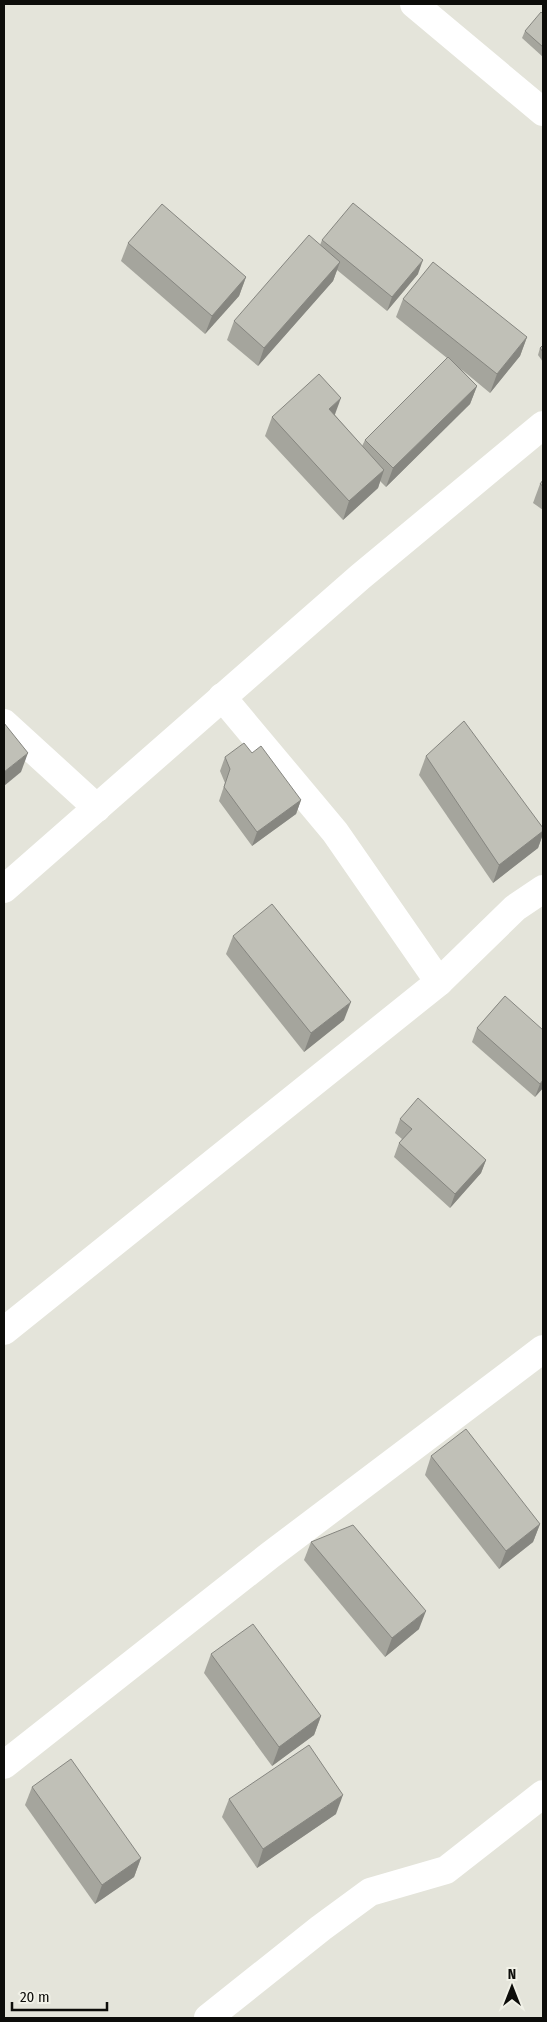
<svg xmlns="http://www.w3.org/2000/svg" width="547" height="2022" font-family="'Fira Sans Condensed',sans-serif">
<style>
.lines{fill:none;stroke-linecap:round;stroke-linejoin:round}
.minor{stroke:#fff;stroke-width:28}
.wall{fill:#a5a59d}
.shaded-wall{fill:#868680}
.building{fill:#c0c0b7;stroke:#868680}
</style>
<rect width="100%" height="100%" fill="#e4e4da"/>
<g class="lines">
<g class="minor">
<path d="M414 4 543 112"/>
<path d="M222 697 335 832 439 982"/>
<path d="M4 723 97 808"/>
<path d="M4 889 360 577 543 425"/>
<path d="M4 1331 439 982 515 908 543 889"/>
<path d="M4 1765 269 1556 543 1349"/>
<path d="M208 2018 321 1928 370 1892 446 1870 543 1794"/>
</g>
</g>
<g class="wall">
<path d="M543 14V57L522 38 525 31Z"/>
<path d="M322 240 418 274 387 311 337 270 333 281 258 366 227 340 234 321 320 245Z"/>
<path d="M128 243 246 277 239 296 205 334 121 261Z"/>
<path d="M403 299 527 337 520 356 490 393 461 369 477 386 470 404 386 487 380 481 378 488 343 520 265 436 272 417 335 415 362 446 365 440 447 358 396 317Z"/>
<path d="M543 345V362L538 355 540 348Z"/>
<path d="M543 480V510L533 503 540 484Z"/>
<path d="M252 753 301 800 296 814 252 846 219 801 225 783 220 771 225 757Z"/>
<path d="M426 756 543 828V834L538 848 493 883 419 775Z"/>
<path d="M233 936 344 1020 304 1052 226 954Z"/>
<path d="M505 996 543 1088 535 1097 472 1042 477 1028Z"/>
<path d="M400 1119 486 1160 481 1173 450 1208 394 1157 399 1143 402 1139 395 1133Z"/>
<path d="M431 1456 540 1524 533 1542 499 1569 425 1475Z"/>
<path d="M311 1542 419 1629 385 1657 304 1560Z"/>
<path d="M211 1654 321 1716 314 1735 272 1766 204 1673Z"/>
<path d="M32 1787 141 1858 134 1877 95 1904 25 1805Z"/>
<path d="M229 1799 336 1814 257 1868 222 1817Z"/>
</g>
<g class="shaded-wall">
<path d="M423 260 418 274 387 311 392 297Z"/>
<path d="M340 262 333 281 258 366 264 348Z"/>
<path d="M246 277 239 296 205 334 212 316Z"/>
<path d="M527 337 520 356 490 393 497 374Z"/>
<path d="M477 386 470 404 386 487 393 468Z"/>
<path d="M341 398 334 417 329 409Z"/>
<path d="M384 470 378 488 343 520 349 501Z"/>
<path d="M28 753 21 772 4 786V772Z"/>
<path d="M301 800 296 814 252 846 257 832Z"/>
<path d="M543 831V834L538 848 493 883 499 865Z"/>
<path d="M351 1002 344 1020 304 1052 311 1033Z"/>
<path d="M543 1080V1088L535 1097 540 1084Z"/>
<path d="M486 1160 481 1173 450 1208 455 1194Z"/>
<path d="M540 1524 533 1542 499 1569 506 1551Z"/>
<path d="M426 1611 419 1629 385 1657 392 1638Z"/>
<path d="M321 1716 314 1735 272 1766 279 1747Z"/>
<path d="M343 1795 336 1814 257 1868 263 1849Z"/>
<path d="M141 1858 134 1877 95 1904 102 1885Z"/>
</g>
<g class="building">
<path d="M541 12 543 14V47L525 31Z"/>
<path d="M353 203 423 260 392 297 322 240Z"/>
<path d="M162 204 246 277 212 316 128 243Z"/>
<path d="M309 235 340 262 264 348 234 321Z"/>
<path d="M433 262 527 337 497 374 403 299Z"/>
<path d="M543 345V352L540 348Z"/>
<path d="M448 357 477 386 393 468 365 440Z"/>
<path d="M319 374 341 398 329 409 384 470 349 501 272 417Z"/>
<path d="M543 480V486L540 484Z"/>
<path d="M464 721 543 828V831L499 865 426 756Z"/>
<path d="M4 723 28 753 4 772Z"/>
<path d="M244 743 252 753 261 746 301 800 257 832 224 787 230 769 225 757Z"/>
<path d="M272 904 351 1002 311 1033 233 936Z"/>
<path d="M505 996 543 1030V1080L540 1084 477 1028Z"/>
<path d="M418 1098 486 1160 455 1194 399 1143 412 1129 400 1119Z"/>
<path d="M466 1429 540 1524 506 1551 431 1456Z"/>
<path d="M353 1525 426 1611 392 1638 311 1542Z"/>
<path d="M253 1624 321 1716 279 1747 211 1654Z"/>
<path d="M309 1745 343 1795 263 1849 229 1799Z"/>
<path d="M71 1759 141 1858 102 1885 32 1787Z"/>
</g>
<rect width="547" height="2022" fill="none" stroke="#0d0d0a" stroke-width="10"/>
<g transform="translate(512 1987)" stroke="#f1f1e7" stroke-width="4" paint-order="stroke">
<path d="M0-4L9 19L0 12L-9 19Z" fill="#0d0d0a"/>
<text y="-8" font-size="14" font-weight="bold" text-anchor="middle" fill="#0d0d0a">N</text>
</g>
<path d="M12 2002v8h95v-8" fill="none" stroke="#0d0d0a" stroke-width="2.5"/>
<text x="20" y="2002" font-size="15" fill="#0d0d0a" stroke="#f1f1e7" stroke-width="4" paint-order="stroke">20 m</text>
</svg>
